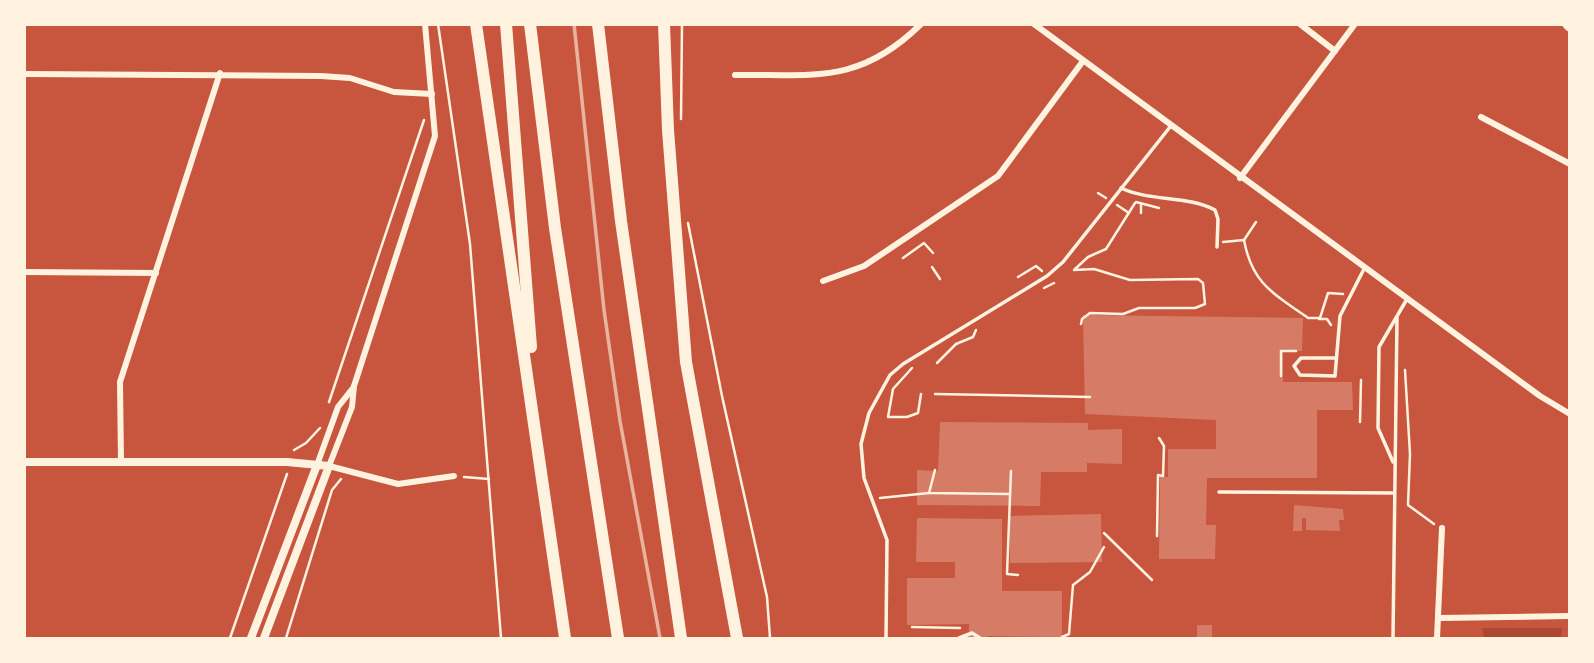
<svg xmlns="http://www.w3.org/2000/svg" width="1594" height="663" font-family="Cabin,sans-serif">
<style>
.green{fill:#ae4732}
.building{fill:#d67c66}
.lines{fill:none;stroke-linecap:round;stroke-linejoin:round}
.path{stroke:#fff3e0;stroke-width:2.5}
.service{stroke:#fff3e0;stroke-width:3.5}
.minor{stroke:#fff3e0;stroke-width:6}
.tertiary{stroke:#fff3e0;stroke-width:8}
.trunk{stroke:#fff3e0;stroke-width:10}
.motorway{stroke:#fff3e0;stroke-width:12}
.rail{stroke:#e9b49f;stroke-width:3.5}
</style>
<rect width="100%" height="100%" fill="#c8553d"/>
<path class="green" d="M1482 628H1562L1561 638H1484Z"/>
<g class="building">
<path d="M1083 315 1303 318 1302 351H1283V382H1352L1353 410H1317V478H1207L1206 525H1216L1215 559H1159L1160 477H1168V449H1216V420L1085 414Z"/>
<path d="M940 422 1088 423V430L1122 429V464L1087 463V472H1041L1040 506 917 505V470L938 471Z"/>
<path d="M1294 505 1343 509 1344 520H1339L1340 531 1306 530V518H1302V531H1293Z"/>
<path d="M1101 514 1102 562 1010 563V516Z"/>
<path d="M917 518 1002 519V591H1062V637L988 636 987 638H969V624L907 625V578H955V562H916Z"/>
<rect x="1197" y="625" width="15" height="13"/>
</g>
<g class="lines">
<g class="path">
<path d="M438 24 470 244 501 638"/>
<path d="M681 119 682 24"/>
<path d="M1098 193 1106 198"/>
<path d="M1136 202 1159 208"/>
<path d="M1117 205 1129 213"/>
<path d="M1141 205V213"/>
<path d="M688 223 722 396 767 597 770 638"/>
<path d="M1244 240C1252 284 1274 294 1308 318H1320L1328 293 1343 294"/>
<path d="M1223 242 1244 240 1256 222"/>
<path d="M903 258 924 243 933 253"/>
<path d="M932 267 940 279"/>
<path d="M1018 277 1036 266 1042 271"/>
<path d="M1044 288 1054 283"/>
<path d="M1319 319H1327L1331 325"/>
<path d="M1081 324 1082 319 1090 313 1123 314 1139 308H1195L1205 304 1203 283 1198 279 1130 280 1094 269 1074 270 1088 257 1106 249 1135 203"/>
<path d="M937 363 956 344 973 337 976 330"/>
<path d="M912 368 893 389 888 417H907L918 413 921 394"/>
<path d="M1405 370 1410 454 1408 505 1434 524"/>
<path d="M1281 376V351H1296"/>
<path d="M935 394 1090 397"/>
<path d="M329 402 424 120"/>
<path d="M1360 422 1361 380"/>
<path d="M294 450 306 443 320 428"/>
<path d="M935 470 929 493 1010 494"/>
<path d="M1011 471 1007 574 1018 575"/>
<path d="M464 477 489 479"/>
<path d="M880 498 929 493"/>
<path d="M1104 533 1152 580"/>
<path d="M1157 536 1158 475 1163 476 1164 446 1159 438"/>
<path d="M912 627 960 628"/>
<path d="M1062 637 1069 634 1073 585 1090 572 1104 547"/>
<path d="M230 638 287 474"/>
<path d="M286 638 332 490 341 479"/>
</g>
<g class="service">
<path d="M1121 188C1151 202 1186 195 1215 210L1218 219 1217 247"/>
<path d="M1335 358H1301L1294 366 1300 375 1335 376 1340 316 1365 267"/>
<path d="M1393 462 1378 428 1379 347 1407 299"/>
<path d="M1219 492 1394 493"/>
<path d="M886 638 887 540 864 478 861 444 869 413 890 375 903 364 1047 276 1063 262 1170 127"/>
<path d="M959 638 972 633 980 638"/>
<path d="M1393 638 1397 318"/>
</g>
<g class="minor">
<path d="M425 24 435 136 354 386 352 407 329 466 398 484 454 476"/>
<path d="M1034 24C1202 149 1372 271 1540 396L1570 414"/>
<path d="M1300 24 1335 51"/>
<path d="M24 74 321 76 350 78 394 92 432 94"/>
<path d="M735 75C814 74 859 85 921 24"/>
<path d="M1481 117 1570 164"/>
<path d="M1240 178 1355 24"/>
<path d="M24 272 156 273"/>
<path d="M823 281 864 266 998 176 1083 61"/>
<path d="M121 462 120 382 220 73"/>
<path d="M317 465 338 407 353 388"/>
<path d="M1439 618 1570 616"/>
<path d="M1437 638 1442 528"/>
</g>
<g class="tertiary">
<path d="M24 462H287L329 466 264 638"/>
<path d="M251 638 317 465"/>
</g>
<path class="trunk" d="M1567 24 1570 27"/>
<g class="motorway">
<path d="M476 24 565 638"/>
<path d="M506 24 531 347"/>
<path d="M530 24 555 228 618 638"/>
<path d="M598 24 621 221 681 638"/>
<path d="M664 24 668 130 686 362 737 638"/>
</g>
<path class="rail" d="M574 24 604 310 620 421 660 638"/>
</g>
<rect width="1594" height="663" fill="none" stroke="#fff3e0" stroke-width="52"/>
</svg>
